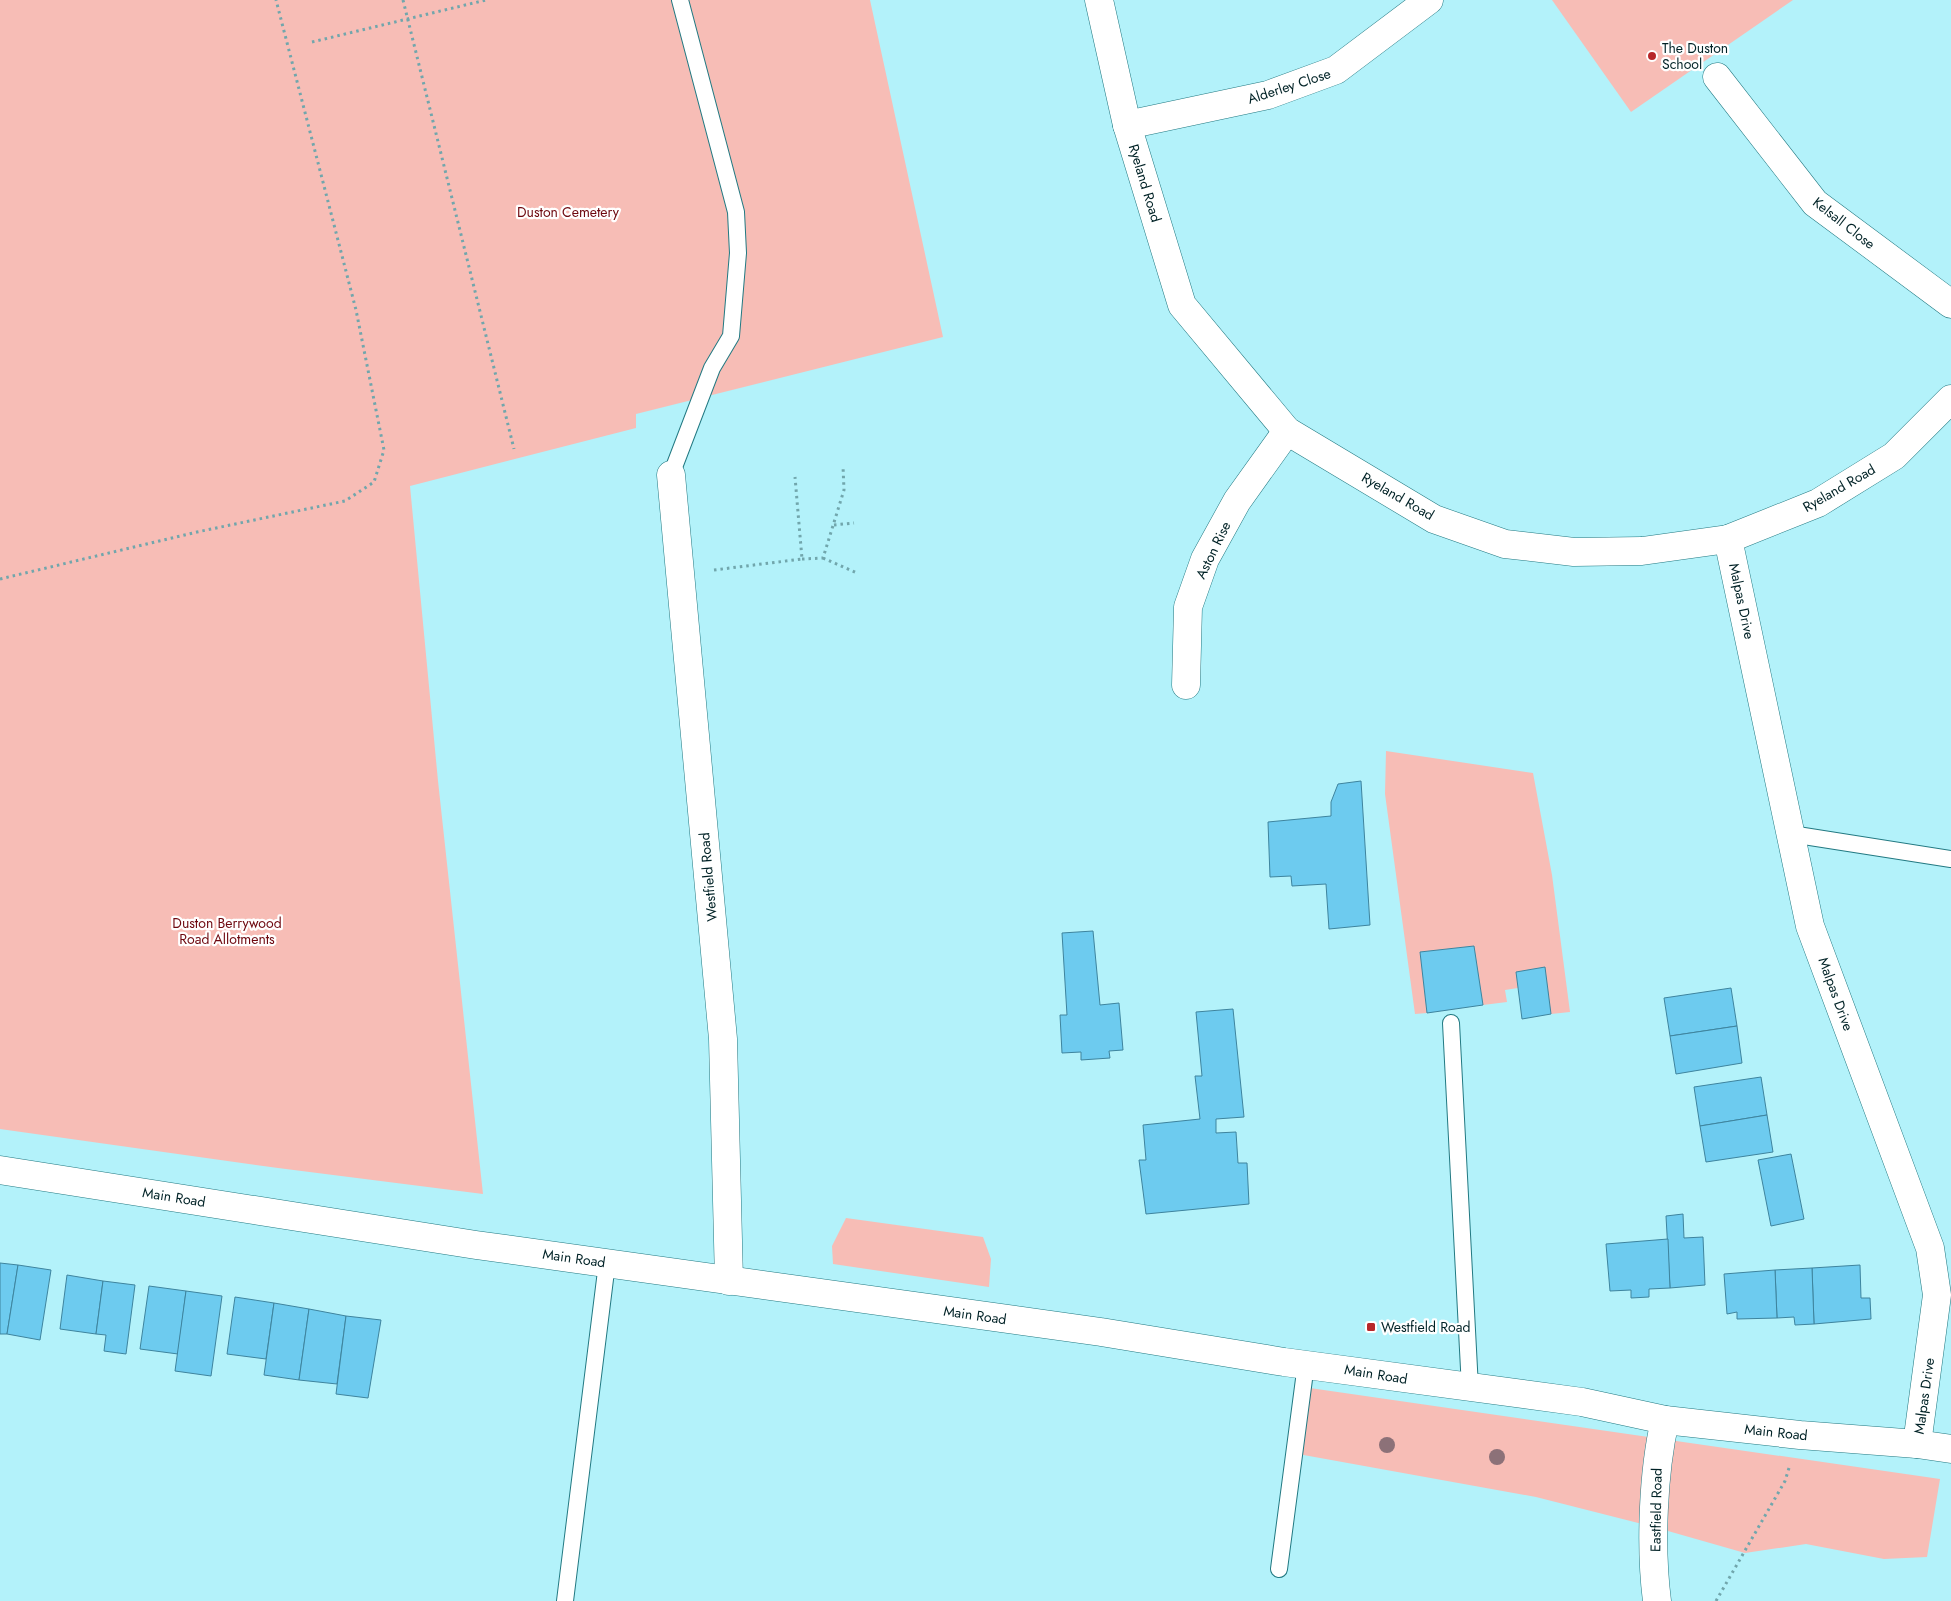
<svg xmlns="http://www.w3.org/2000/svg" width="1951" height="1601" font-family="Jost,sans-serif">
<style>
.green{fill:#f7bdb6}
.building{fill:#6dcbef;stroke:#3e849e}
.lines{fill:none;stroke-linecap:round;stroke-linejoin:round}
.lane-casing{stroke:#227982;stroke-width:18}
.street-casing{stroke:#227982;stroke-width:29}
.secondary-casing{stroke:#227982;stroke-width:29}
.path{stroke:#71a6ac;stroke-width:3;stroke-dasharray:2.5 4;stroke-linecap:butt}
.lane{stroke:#fff;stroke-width:16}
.street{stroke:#fff;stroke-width:28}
.secondary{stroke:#fff;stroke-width:28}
.tree{fill:#8c7178}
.poi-dot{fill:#b7272a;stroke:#fff;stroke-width:2}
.labels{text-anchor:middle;stroke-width:4.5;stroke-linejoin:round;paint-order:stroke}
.poi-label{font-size:14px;fill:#002226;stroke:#fff;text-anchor:start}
.street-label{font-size:14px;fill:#002226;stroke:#fff}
.park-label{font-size:14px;fill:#6d070e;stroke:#fff}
</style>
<rect width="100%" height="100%" fill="#b3f2fa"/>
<g class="green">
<path d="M0 0H870L943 337 636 414V428L410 486 438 781 483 1194 278 1168 0 1129Z"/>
<path d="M1552 0H1793L1631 112Z"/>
<path d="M1386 751 1533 773 1552 875 1570 1012 1551 1014 1544 967 1516 972 1518 988 1505 990 1507 1002 1483 1005 1474 946 1420 952 1427 1013 1415 1014 1385 794Z"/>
<path d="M846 1218 983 1237 991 1259 989 1287 833 1264 832 1246Z"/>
<path d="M1303 1387 1940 1479 1927 1557 1884 1559 1806 1544 1745 1553 1654 1527 1536 1497 1298 1454Z"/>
</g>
<g class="building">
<path d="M1361 781 1370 925 1329 929 1326 884 1292 886 1291 876 1270 877 1268 822 1331 816V802L1338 784Z"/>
<path d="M1093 931 1100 1005 1119 1003 1123 1050 1109 1051 1110 1058 1081 1060V1052L1062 1053 1060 1015H1067L1062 933Z"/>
<path d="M1474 946 1483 1005 1427 1013 1420 952Z"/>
<path d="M1545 967 1551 1014 1522 1019 1516 972Z"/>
<path d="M1731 988 1737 1026 1670 1036 1664 998Z"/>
<path d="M1233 1009 1244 1117 1216 1119V1133L1236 1132 1238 1163H1247L1249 1204 1146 1214 1139 1160H1146L1143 1125 1200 1119 1195 1076H1202L1196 1012Z"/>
<path d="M1737 1026 1742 1063 1676 1074 1670 1036Z"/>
<path d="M1761 1077 1767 1115 1700 1126 1694 1087Z"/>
<path d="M1767 1115 1773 1152 1706 1162 1700 1126Z"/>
<path d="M1791 1154 1804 1219 1771 1226 1758 1160Z"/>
<path d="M1683 1214 1684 1238 1703 1237 1705 1285 1670 1288 1666 1216Z"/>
<path d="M1668 1239 1670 1288 1649 1289V1297L1631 1298V1290L1610 1291 1606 1244Z"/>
<path d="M0 1263 18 1265 7 1334H0Z"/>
<path d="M18 1265 51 1270 40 1340 7 1334Z"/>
<path d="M1860 1265 1861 1298H1870L1871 1319 1814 1324 1812 1268Z"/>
<path d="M1812 1268 1814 1324 1795 1325 1794 1317 1777 1318 1775 1270Z"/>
<path d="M1775 1270 1777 1318 1737 1319V1312L1727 1314 1724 1274Z"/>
<path d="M67 1275 103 1281 96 1334 60 1329Z"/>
<path d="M103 1281 135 1285 126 1354 104 1351 106 1335 96 1334Z"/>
<path d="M149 1286 186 1291 178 1354 140 1349Z"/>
<path d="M186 1291 222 1296 211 1376 175 1371Z"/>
<path d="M235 1297 274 1303 266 1359 227 1354Z"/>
<path d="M274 1303 309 1309 299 1380 264 1375Z"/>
<path d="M309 1309 346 1316 337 1384 299 1380Z"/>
<path d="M346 1316 381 1320 368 1398 336 1394Z"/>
</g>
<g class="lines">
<g class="lane-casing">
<g id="lane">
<path d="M671 475 712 368 731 336 738 253 736 212 680 0"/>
<path d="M1791 834 1951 859"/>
<path d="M1451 1023 1470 1388"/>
<path d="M1279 1569 1306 1364"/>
<path d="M565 1601 607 1263"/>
</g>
</g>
<g class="street-casing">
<g id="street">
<path d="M1099 0 1127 125 1182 305 1287 431 1434 519 1505 544 1574 552 1642 551 1728 539 1818 503 1894 456 1951 399"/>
<path d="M1717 77 1815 203 1951 304"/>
<path d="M1127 125 1268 95 1336 70 1429 0"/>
<path d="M671 475 723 1039 729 1281"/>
<path d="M1728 539 1810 926 1930 1248 1937 1295 1917 1444"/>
<path d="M1186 685 1188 607 1205 559 1237 501 1287 431"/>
<path d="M1657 1601C1650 1547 1653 1472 1665 1420"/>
</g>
</g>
<g class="secondary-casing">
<path id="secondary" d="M0 1170 476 1245 1101 1332 1284 1362 1582 1402 1665 1420 1800 1435 1917 1444 1951 1449"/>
</g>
<g class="path">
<path d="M403 0 514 449"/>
<path d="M312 42 486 0"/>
<path d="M834 525 854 523"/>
<path d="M823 558 857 573"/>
<path d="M802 559 823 558 844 490 843 466"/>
<path d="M714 570 802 559 795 477"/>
<path d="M0 579 197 532 345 501 374 482 384 450 356 310 276 0"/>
<path d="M1716 1601 1785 1481 1789 1468"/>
</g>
<use href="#lane" class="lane"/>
<use href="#street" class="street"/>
<use href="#secondary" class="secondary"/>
</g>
<g class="tree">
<circle cx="1387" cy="1445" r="8"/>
<circle cx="1497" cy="1457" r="8"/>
</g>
<g class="poi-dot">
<circle cx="1652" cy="56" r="5"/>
<rect x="1366" y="1322" width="10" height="10" rx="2.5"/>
</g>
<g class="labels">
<g class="poi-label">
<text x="1662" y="53">The Duston<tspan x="1662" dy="16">School</tspan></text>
<text x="1381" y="1332">Westfield Road</text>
</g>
<g class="street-label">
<text transform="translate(1289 86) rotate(-18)" y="5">Alderley Close</text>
<text transform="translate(1145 183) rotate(73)" y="5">Ryeland Road</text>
<text transform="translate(1844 223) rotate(38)" y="5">Kelsall Close</text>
<text transform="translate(1839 488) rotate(-30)" y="5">Ryeland Road</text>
<text transform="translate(1398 496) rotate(30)" y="5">Ryeland Road</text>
<text transform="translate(1213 550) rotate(-64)" y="5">Aston Rise</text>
<text transform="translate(1742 601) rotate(78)" y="5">Malpas Drive</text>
<text transform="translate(708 877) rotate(-95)" y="5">Westfield Road</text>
<text transform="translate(1836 994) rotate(70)" y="5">Malpas Drive</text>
<text transform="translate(174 1197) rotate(9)" y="5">Main Road</text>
<text transform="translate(574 1258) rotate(8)" y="5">Main Road</text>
<text transform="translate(975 1315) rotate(8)" y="5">Main Road</text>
<text transform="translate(1376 1374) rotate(9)" y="5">Main Road</text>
<text transform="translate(1924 1396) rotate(-82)" y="5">Malpas Drive</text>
<text transform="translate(1776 1432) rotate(6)" y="5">Main Road</text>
<text transform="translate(1656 1510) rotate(-89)" y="5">Eastfield Road</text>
</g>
<g class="park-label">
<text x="568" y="217">Duston Cemetery</text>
<text x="227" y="928">Duston Berrywood<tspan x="227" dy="16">Road Allotments</tspan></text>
</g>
</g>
</svg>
